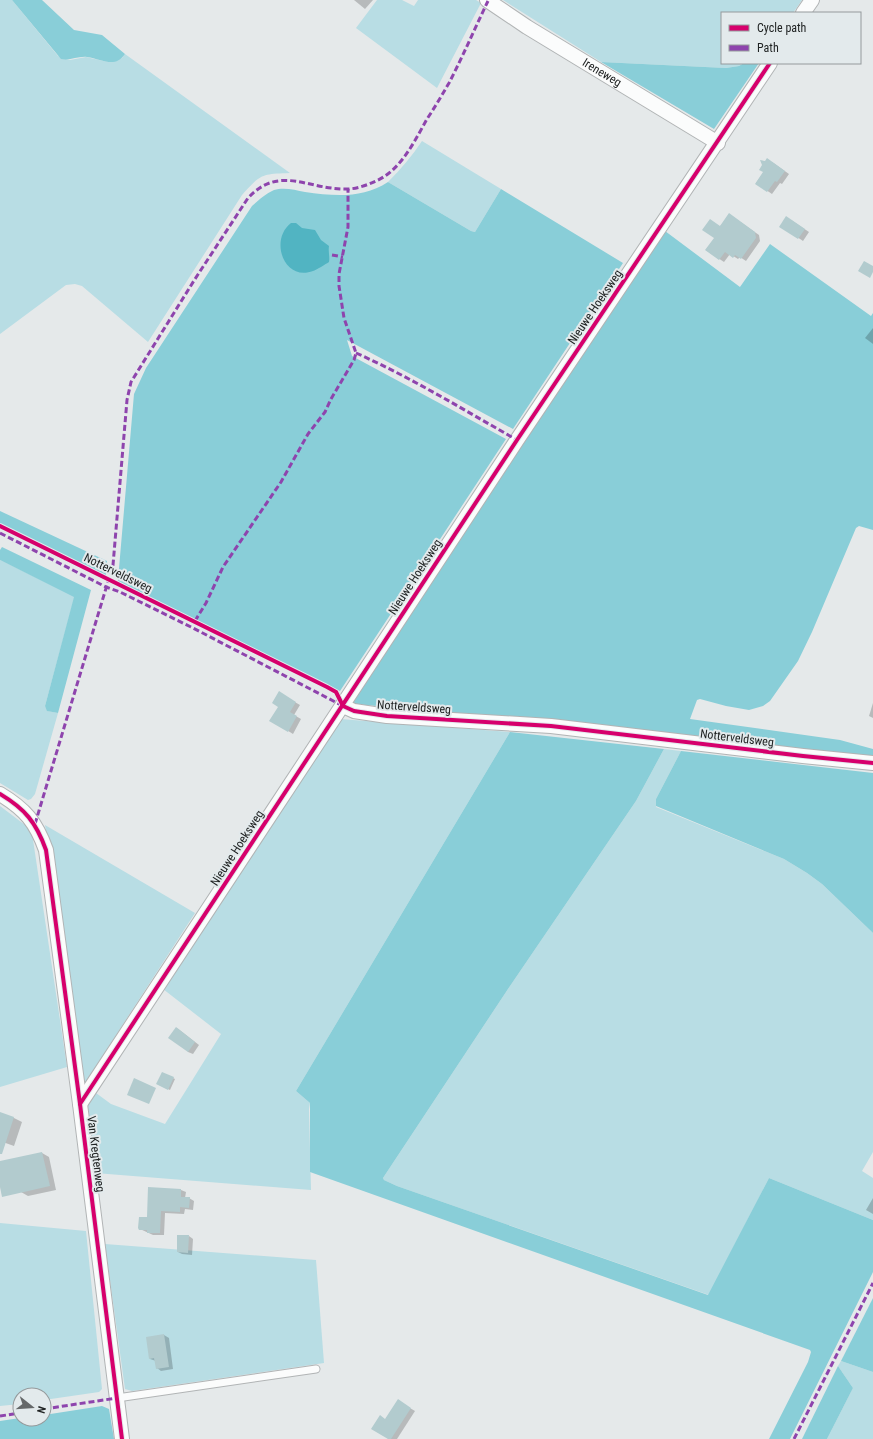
<svg xmlns="http://www.w3.org/2000/svg" width="873" height="1439" font-family="'Roboto Condensed',sans-serif">
<style>
.green{fill:#b8dde4}
.forest{fill:#89ced8}
.water{fill:#51b4c2}
.shadow{fill:#0003}
.building{fill:#b2cbce}
.lines{fill:none;stroke-linecap:round;stroke-linejoin:round}
.service-casing{stroke:#b1b4b5;stroke-width:9}
.minor-casing{stroke:#b1b4b5;stroke-width:16}
.service{stroke:#fbfcfc;stroke-width:7}
.minor{stroke:#fbfcfc;stroke-width:14}
.quiet{stroke:#8e44ad;stroke-width:3;stroke-dasharray:6 3;stroke-linecap:butt}
.cycleway-casing{stroke:#e3eaec;stroke-width:6}
.cycleway{stroke:#d6006c;stroke-width:4}
.labels{text-anchor:middle;stroke-width:4;stroke-linejoin:round;paint-order:stroke}
.street-label{font-size:12px;fill:#202323;stroke:#e3eaec}
</style>
<rect width="100%" height="100%" fill="#e5e9ea"/>
<g class="green">
<path d="M0 0H12L58 56 70 60 86 57 108 62 122 58 125 54 290 173C261 174 261 174 242 195L148 342 82 286 75 284 66 285 0 334Z"/>
<path d="M377 0H402L414 6 418 0H476L481 3 437 88 356 28Z"/>
<path d="M503 0H802L793 13H722V63H744L739 66 726 68 601 62Z"/>
<path d="M422 141 501 189 475 232 471 231 388 182C401 169 412 156 422 141Z"/>
<path d="M0 560 74 596V599L45 706 48 711 58 713 35 794 31 799 28 800 0 783Z"/>
<path d="M340 719 510 732 296 1091 310 1103 309 1109 311 1190 95 1173 86 1109 96 1093 111 1104 165 1124 221 1034 163 989Z"/>
<path d="M664 749 681 751 656 799V807L784 859 807 873 822 884 873 933V1152L862 1171 873 1178V1220L769 1178 709 1295 397 1186 384 1180 383 1178 508 989 636 801Z"/>
<path d="M0 806 29 828 32 833 67 1067 0 1087Z"/>
<path d="M45 825 195 913 83 1086 51 861Z"/>
<path d="M0 1223 86 1231 102 1389 99 1392 44 1400V1395H20V1404L0 1406Z"/>
<path d="M105 1244 316 1260 324 1363 132 1391 125 1389Z"/>
<path d="M841 1361 873 1372V1439H827L853 1388 838 1366Z"/>
</g>
<g class="forest">
<path d="M12 0H42L74 30 102 35 125 54C115 69 102 59 87 57 78 56 70 61 61 59Z"/>
<path d="M601 62 726 68 739 66 744 63H759L714 129Z"/>
<path d="M388 182 471 231 475 232 501 189 623 263 513 429 347 340 352 356 506 439 340 691 233 641 119 584 118 580 134 394 146 368 252 206C259 200 265 194 274 190 284 187 295 190 305 192 334 196 362 199 388 182Z"/>
<path d="M665 231 740 287 770 244 871 316 873 313V530L859 526 856 528 812 632 798 661 770 701 763 706 749 710 726 706 700 699 697 700 690 719 840 740 873 749V759L580 724 354 704 352 700Z"/>
<path d="M0 511 107 561 106 576 0 526Z"/>
<path d="M2 547 91 590 58 713 47 711 45 706 74 597 0 560V550Z"/>
<path d="M510 732 664 749 636 801 508 989 383 1178 384 1180 397 1186 708 1295 769 1178 873 1220V1272L790 1439H769L808 1362 811 1352 810 1350 310 1172V1103L296 1091Z"/>
<path d="M681 751 873 773V933L822 884 807 873 784 859 656 806V799Z"/>
<path d="M873 1298V1372L841 1361Z"/>
<path d="M838 1366 853 1388 827 1439H802Z"/>
<path d="M102 1406 109 1409 114 1439H0V1421L20 1418 44 1419V1415Z"/>
</g>
<path class="water" d="M291 223H296L302 228 315 230 321 240 329 246C328 252 330 256 329 262 326 264 316 270 313 271 284 282 269 240 291 223Z"/>
<g class="shadow">
<path d="M354 0H373L365 9Z"/>
<path d="M772 162 789 174 782 184 780 183 772 194 756 183 764 172 763 165Z"/>
<path d="M733 217 759 235 760 241 746 261 740 257 738 259 730 254 724 262 706 250 715 238 720 226Z"/>
<path d="M791 220 809 232 803 241 781 226Z"/>
<path d="M873 328V344L865 338Z"/>
<path d="M279 693 300 705 294 715 301 719 293 734 271 720 279 707Z"/>
<path d="M873 703V718L869 716Z"/>
<path d="M177 1028 199 1045 193 1054 188 1052Z"/>
<path d="M162 1073 175 1079 170 1090 158 1084Z"/>
<path d="M0 1113 14 1118 22 1122 14 1146 0 1141Z"/>
<path d="M42 1153 49 1157 56 1190 28 1196 21 1192 0 1175V1162Z"/>
<path d="M149 1188 181 1190 186 1192 185 1198H189L194 1201 193 1210 185 1209 184 1214 165 1213 164 1235H153L140 1229 148 1218Z"/>
<path d="M873 1198V1214L866 1210Z"/>
<path d="M189 1236 193 1239 192 1255 182 1254 178 1252Z"/>
<path d="M164 1335 169 1338 173 1369 161 1371 157 1368 156 1361 150 1359Z"/>
<path d="M398 1401 415 1411 397 1439H390L386 1420Z"/>
</g>
<g class="building">
<path d="M767 158 785 171 777 182 775 181 767 192 755 184 763 172 759 170 762 165 760 160 765 161Z"/>
<path d="M729 213 755 232 756 238 741 259 735 255 733 258 725 252 719 260 705 250 714 238 702 230 710 219 720 226Z"/>
<path d="M786 216 805 229 798 239 779 227Z"/>
<path d="M864 261 873 266V272L870 278 858 271Z"/>
<path d="M279 691 296 702 290 712 297 716 288 732 269 721 278 707 272 703Z"/>
<path d="M176 1027 195 1042 188 1052 168 1038Z"/>
<path d="M162 1072 174 1077 168 1090 156 1084Z"/>
<path d="M134 1078 156 1088 149 1104 127 1095Z"/>
<path d="M0 1112 14 1117 2 1154H0Z"/>
<path d="M42 1152 50 1186 2 1197 0 1187V1161Z"/>
<path d="M148 1187 181 1189V1197H190L189 1208 180 1207V1212L161 1211 160 1233H147V1230H139L138 1228 139 1217H147Z"/>
<path d="M177 1235H189L188 1253 177 1252Z"/>
<path d="M164 1334 169 1367 156 1369 154 1358 149 1359 146 1337Z"/>
<path d="M398 1399 411 1408 391 1439H388L371 1429 380 1415 385 1419Z"/>
</g>
<g class="lines">
<g class="service-casing">
<path id="service" d="M117 1398 316 1369"/>
</g>
<g class="minor-casing">
<g id="minor">
<path id="s1" d="M487 0 527 27 718 143"/>
<path d="M803 13 812 0"/>
<path d="M343 706 354 711 387 716 551 726 803 756 873 763"/>
<path d="M0 794C25 809 36 822 46 850L80 1104 122 1439"/>
<path d="M80 1104 517 440 770 63"/>
</g>
</g>
<use href="#service" class="service"/>
<use href="#minor" class="minor"/>
<g class="quiet">
<path d="M332 255 343 257"/>
<path d="M356 353C412 378 464 410 517 440"/>
<path d="M0 533 106 587 120 592 193 628 343 706"/>
<path d="M195 621 206 603 223 567 281 482 308 434 325 412 331 399 354 360 356 353 344 318 339 286V274L348 227V189"/>
<path d="M35 824 113 565 127 400 131 382 195 279 248 198C280 164 308 190 347 189 357 189 367 185 376 181 401 170 414 142 427 119 435 107 442 95 449 83 463 56 475 28 488 1"/>
<path d="M44 1409 117 1398"/>
<path d="M0 1416 20 1413"/>
<path d="M794 1439 873 1283"/>
</g>
<g class="cycleway-casing">
<g id="cycleway">
<path d="M0 526 327 687 336 692 343 706 354 711 387 716 551 726 803 756 873 763"/>
<path d="M0 794C25 809 36 822 46 850L80 1104 122 1439"/>
<path d="M80 1104 517 440 770 63"/>
</g>
</g>
<use href="#cycleway" class="cycleway"/>
</g>
<g class="labels">
<g class="street-label">
<text dy="4" stroke="none"><textPath href="#s1" startOffset="136">Ireneweg</textPath></text>
<text transform="translate(595 307) rotate(-56)" y="4">Nieuwe Hoeksweg</text>
<text transform="translate(118 573) rotate(26)" y="4">Notterveldsweg</text>
<text transform="translate(415 577) rotate(-57)" y="4">Nieuwe Hoeksweg</text>
<text transform="translate(414 707) rotate(4)" y="4">Notterveldsweg</text>
<text transform="translate(737 738) rotate(7)" y="4">Notterveldsweg</text>
<text transform="translate(237 848) rotate(-57)" y="4">Nieuwe Hoeksweg</text>
<text transform="translate(96 1154) rotate(83)" y="4">Van Kregtenweg</text>
</g>
</g>
<rect x="721" y="12" width="140" height="52" fill="#e3eaec" stroke="#959a9c"/>
<rect x="729" y="25" width="20" height="6" fill="#d6006c" stroke="#959a9c"/>
<text x="757" y="32" font-size="12" fill="#202323">Cycle path</text>
<rect x="729" y="45" width="20" height="6" fill="#8e44ad" stroke="#959a9c"/>
<text x="757" y="52" font-size="12" fill="#202323">Path</text>
<g transform="translate(32 1407) rotate(107)"><circle r="19" fill="#e3eaec" stroke="#959a9c"/>
<path d="M0-3L7 15L0 10L-7 15Z" fill="#656869"/>
<text y="-6" font-size="11" font-weight="bold" text-anchor="middle" fill="#202323">N</text>
</g>
</svg>
